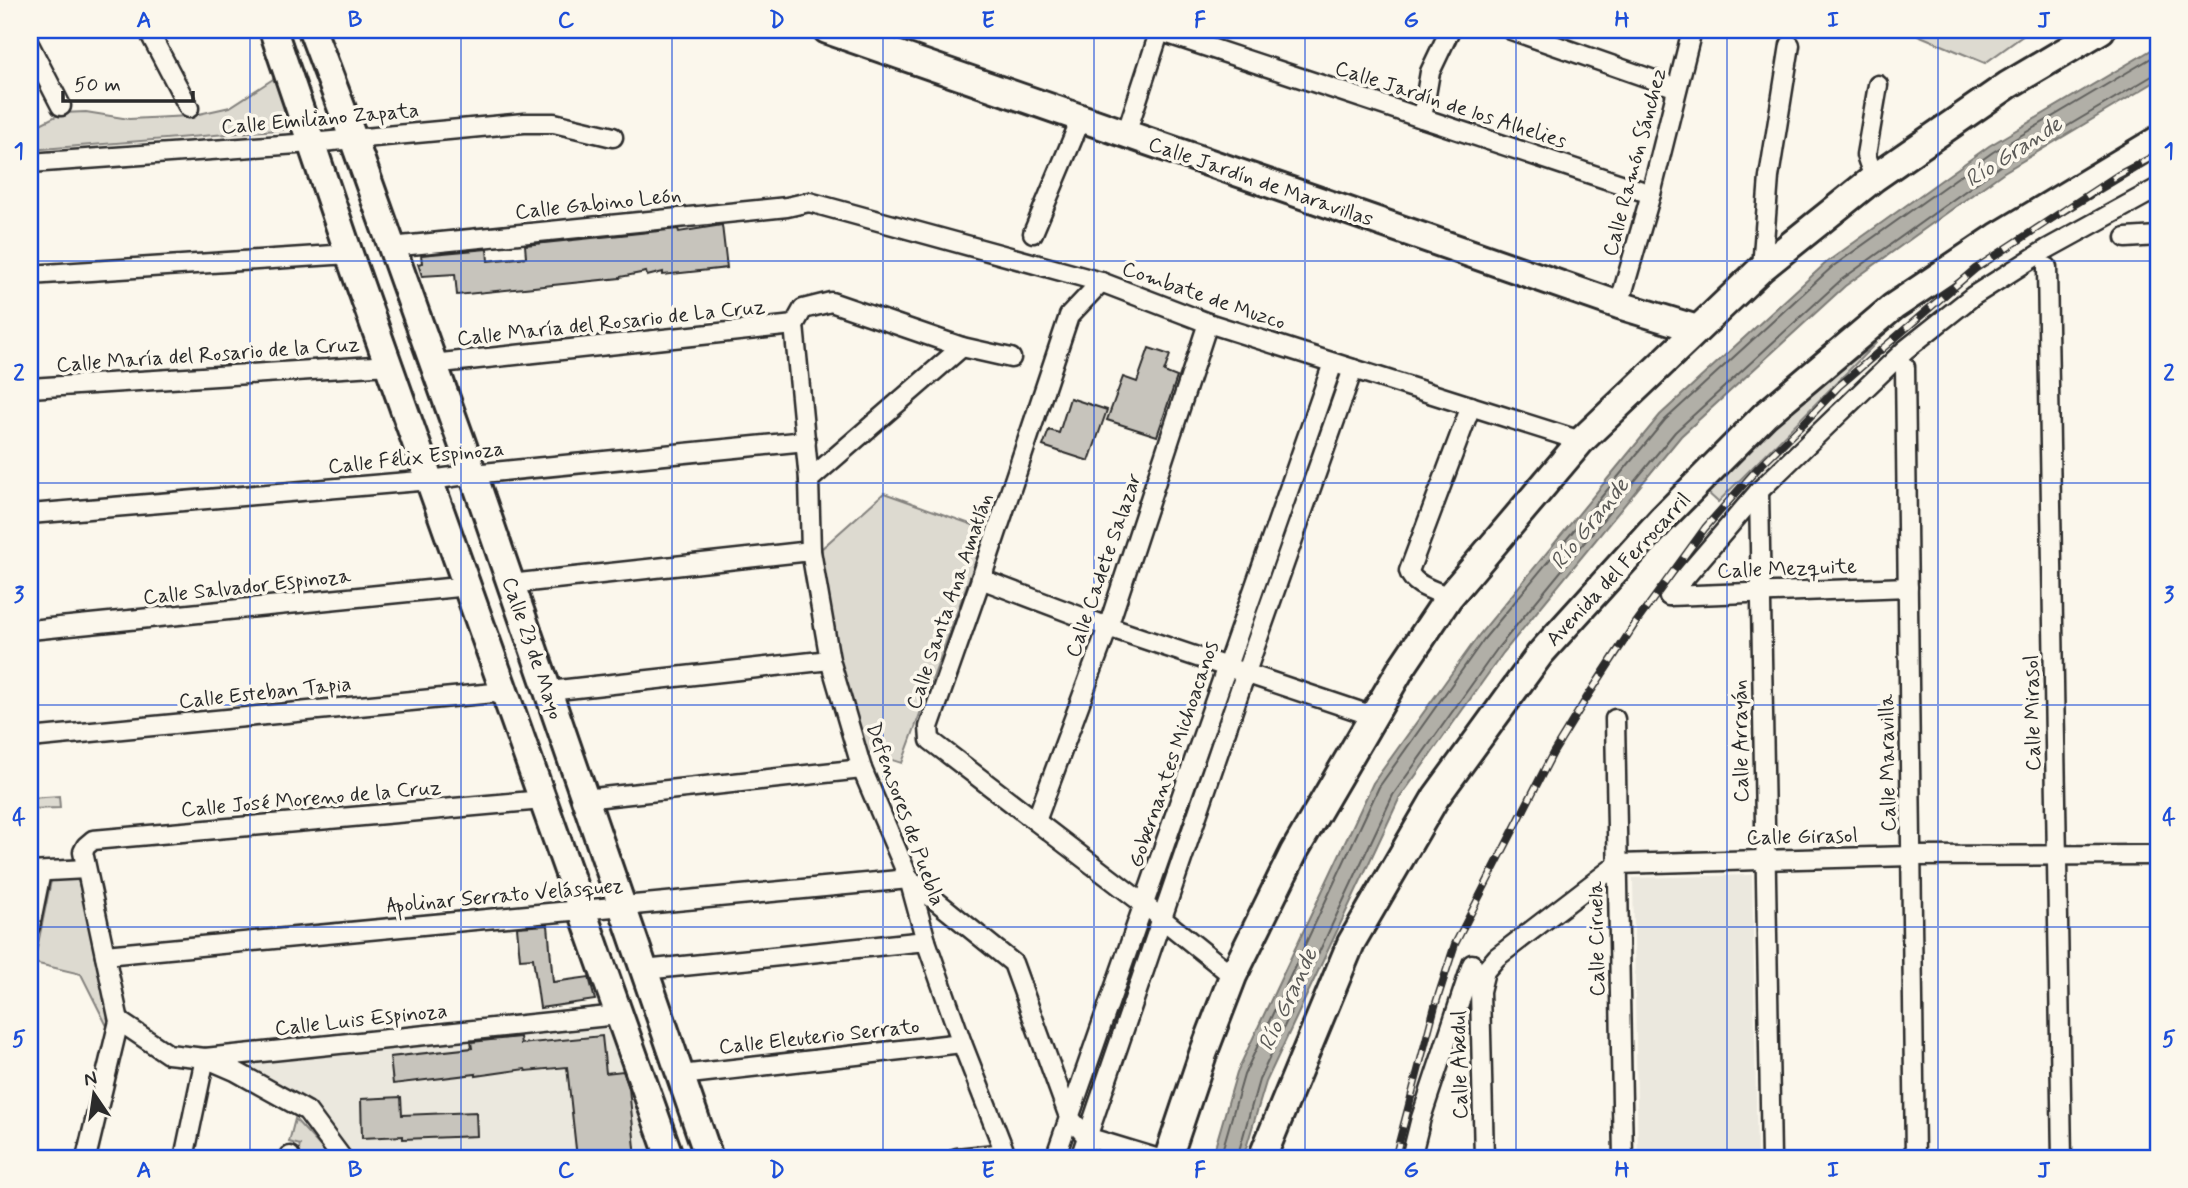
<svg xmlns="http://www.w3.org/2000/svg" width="2188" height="1188" font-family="Mynerve,sans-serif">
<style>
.built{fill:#ebe8de}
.green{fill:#dddad0;stroke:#84827e;stroke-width:2}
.water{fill:#b1afa7;stroke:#7b7a75;stroke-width:2}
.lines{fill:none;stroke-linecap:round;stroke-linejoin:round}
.shore{stroke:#61605d;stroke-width:2}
.building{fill:#c7c4bc;stroke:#2b2b2b;stroke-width:2}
.street-casing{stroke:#2b2b2b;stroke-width:23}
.secondary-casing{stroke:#2b2b2b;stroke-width:32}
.street{stroke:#fbf7ec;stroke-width:18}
.secondary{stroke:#fbf7ec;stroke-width:26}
.rail-casing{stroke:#2b2b2b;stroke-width:8}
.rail{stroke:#fbf7ec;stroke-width:5;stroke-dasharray:16;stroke-linecap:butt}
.grid{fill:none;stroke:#1d4ed8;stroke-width:2;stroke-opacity:0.55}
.labels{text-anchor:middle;stroke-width:7;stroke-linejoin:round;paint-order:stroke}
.street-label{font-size:21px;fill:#2b2b2b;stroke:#fbf7ec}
.water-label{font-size:23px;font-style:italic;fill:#5a5956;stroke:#fbf7ec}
.neatline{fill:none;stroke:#1d4ed8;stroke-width:2.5}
.grid-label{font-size:23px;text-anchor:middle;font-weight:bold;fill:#1d4ed8}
</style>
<rect width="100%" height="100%" fill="#fbf7ec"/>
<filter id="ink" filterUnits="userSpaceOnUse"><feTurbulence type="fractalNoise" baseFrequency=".0143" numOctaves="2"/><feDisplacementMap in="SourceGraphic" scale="14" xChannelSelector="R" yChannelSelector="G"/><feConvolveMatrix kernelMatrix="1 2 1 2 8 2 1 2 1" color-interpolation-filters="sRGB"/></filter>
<g filter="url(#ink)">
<g class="built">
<path d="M1752 875 1757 1158H1638L1633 878Z"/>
<path d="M606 1026 654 1158H352L310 1103 240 1062Z"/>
</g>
<g class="green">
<path d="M1906 30H2031L1985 63Z"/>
<path d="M284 72 302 128 30 150V129L62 113 86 112 129 119 190 116 230 107Z"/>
<path d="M1877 342 1718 502 1707 492 1771 425Z"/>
<path d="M884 493 987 530 902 763 861 750 836 659 820 550Z"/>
<path d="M59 796 60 808 30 809V798Z"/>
<path d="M52 876 77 877 113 1005 107 1026 81 974 34 963Z"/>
<path d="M295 1119 331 1158H297L300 1145 289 1142Z"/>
</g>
<path class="water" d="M2158 46V80L2004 172 1845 286 1681 436 1503 653 1399 799 1266 1082 1243 1158H1212L1237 1072 1373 783 1479 635 1660 415 1827 262 1989 146Z"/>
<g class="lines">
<g class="shore">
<path d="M1220 1158 1244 1075 1379 787 1484 639 1665 420 1832 267 1993 152 2158 54"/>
<path d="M1237 1158 1259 1080 1393 795 1497 649 1675 432 1841 280 2000 166 2152 76 2158 75"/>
</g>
</g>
<g class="building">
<path d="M722 225 727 268 663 275V272L647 276 646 272 620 277V278L457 295 455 274 422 276 418 264 422 263 421 255 487 249 488 261 526 257 525 245 678 229 679 232Z"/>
<path d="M1149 348 1170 355 1164 372 1177 377 1157 436 1107 420 1123 377 1137 382Z"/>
<path d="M1070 398 1107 410 1089 461 1043 446 1049 430 1059 433Z"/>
<path d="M548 925 553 982 589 977 595 1000 540 1008 533 958 520 959 517 927Z"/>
<path d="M602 1036 606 1073 623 1071 629 1088 636 1158H577L567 1067 526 1071 525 1069 476 1076V1074L393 1084 390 1057 472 1048 471 1042 520 1037 521 1044Z"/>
<path d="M401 1097 402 1115 476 1112 477 1136 403 1139V1136L362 1138 361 1099Z"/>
</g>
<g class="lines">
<g class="street-casing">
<g id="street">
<path d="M148 30 189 108"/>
<path d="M1156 30 1651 194"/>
<path d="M1511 30 1677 88"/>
<path d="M30 46 61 106"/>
<path d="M1422 118 1430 72 1450 30"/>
<path d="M1126 134 1160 30"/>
<path d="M30 163 311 143 524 123H554L613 137"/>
<path d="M1874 178 1866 155 1878 85"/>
<path d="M1033 233 1081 119"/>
<path d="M2126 238 2158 236"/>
<path d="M391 247 787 207 809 202 1101 282 1208 323 1581 441"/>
<path d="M2047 267 2062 1158"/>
<path d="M1762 268 1769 177 1790 45"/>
<path d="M30 275 349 254"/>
<path d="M1101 282 1069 316 981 579 929 727 930 740 1145 905 1233 976"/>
<path d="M1619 305 1651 194 1692 30"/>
<path d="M432 364 794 325"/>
<path d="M1905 367 1915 1158"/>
<path d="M30 388 389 365"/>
<path d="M809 480 962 347"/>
<path d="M1759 491 1771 1158"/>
<path d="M30 514 431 480 473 474 806 441"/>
<path d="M981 579 1108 627 1373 716"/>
<path d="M510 584 811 551"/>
<path d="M1669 596 1759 491 1905 350 1973 296 2047 249 2158 188"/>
<path d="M1669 596 1908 587"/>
<path d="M1449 597C1436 591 1413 586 1409 571L1471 406"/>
<path d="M30 630 468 586"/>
<path d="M549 691 830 660"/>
<path d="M1615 719 1623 1158"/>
<path d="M30 738 504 692"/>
<path d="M584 799 862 769"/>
<path d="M1036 821 1108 627 1208 323"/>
<path d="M30 872 86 869"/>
<path d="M909 879 1013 963 1069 1117 1087 1137 1156 1158"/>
<path d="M30 926 41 872"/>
<path d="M105 955 909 879"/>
<path d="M644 970 926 941"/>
<path d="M119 1021 168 1054 205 1058 618 1015"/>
<path d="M681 1075 962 1043"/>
<path d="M86 1158 119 1021 83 852 86 846 93 840 543 800"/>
<path d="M184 1158 205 1058 235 1071 307 1111 342 1158"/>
<path d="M289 1158 290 1156"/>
<path d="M957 1158 1005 1153"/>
<path d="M1007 1158 962 1043 926 941 909 879 862 769 830 660 811 551 809 480 794 325 803 309 831 302 962 347 1011 358"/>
<path d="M1055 1158 1333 363"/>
<path d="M1080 1158 1246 672 1353 369"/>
<path d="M1411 1158 1421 1118 1472 964"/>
<path d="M1484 1158 1480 991 1485 971 1497 957 1618 864 1911 856 2158 855"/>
</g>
</g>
<g class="secondary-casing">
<g id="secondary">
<path d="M273 30 349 254 670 1158"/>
<path d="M312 30 353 138 473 474 709 1158"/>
<path d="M827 30 1619 305 1697 329"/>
<path d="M1168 1158 1203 1054 1233 976 1294 852 1402 667 1449 597 1581 441 1762 268 1874 178 2008 85 2101 30"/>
<path d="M1262 1158 1351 943 1436 797 1540 654 1662 519 1765 415 1893 307 1997 237 2158 140"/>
</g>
</g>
<use href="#street" class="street"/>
<use href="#secondary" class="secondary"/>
<g class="rail-casing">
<path id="rail" d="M1395 1158 1435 1006 1455 944 1553 753 1586 699 1635 624 1705 528 1758 468 1804 423 1839 386 1975 269 2118 175 2158 154"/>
</g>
<use href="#rail" class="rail"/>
</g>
</g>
<path class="grid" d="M250 30V1158M461 30V1158M672 30V1158M883 30V1158M1094 30V1158M1305 30V1158M1516 30V1158M1727 30V1158M1938 30V1158M30 261H2158M30 483H2158M30 705H2158M30 927H2158"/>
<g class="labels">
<g class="street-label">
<text transform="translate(1451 104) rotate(18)" y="7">Calle Jardín de los Alhelies</text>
<text transform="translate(320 118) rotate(-5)" y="7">Calle Emiliano Zapata</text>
<text transform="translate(1634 162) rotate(-75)" y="7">Calle Ramón Sánchez</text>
<text transform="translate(1261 181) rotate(19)" y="7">Calle Jardín de Maravillas</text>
<text transform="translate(598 203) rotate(-6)" y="7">Calle Gabino León</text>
<text transform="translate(1204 295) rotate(19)" y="7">Combate de Muzco</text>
<text transform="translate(611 322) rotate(-6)" y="7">Calle María del Rosario de La Cruz</text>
<text transform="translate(208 354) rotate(-4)" y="7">Calle María del Rosario de la Cruz</text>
<text transform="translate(416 457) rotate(-6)" y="7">Calle Félix Espinoza</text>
<text transform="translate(1103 565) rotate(-71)" y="7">Calle Cadete Salazar</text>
<text transform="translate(1787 568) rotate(-2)" y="7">Calle Mezquite</text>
<text transform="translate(1618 569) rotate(-47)" y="7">Avenida del Ferrocarril</text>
<text transform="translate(247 586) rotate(-6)" y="7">Calle Salvador Espinoza</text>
<text transform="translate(949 601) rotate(-71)" y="7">Calle Santa Ana Amatlán</text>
<text transform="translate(533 648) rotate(71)" y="7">Calle 23 de Mayo</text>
<text transform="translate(265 692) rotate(-6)" y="7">Calle Esteban Tapia</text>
<text transform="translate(2032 713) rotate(-91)" y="7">Calle Mirasol</text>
<text transform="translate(1740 741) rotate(-91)" y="7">Calle Arrayán</text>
<text transform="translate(1173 754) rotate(-71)" y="7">Gobernantes Michoacanos</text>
<text transform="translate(1887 763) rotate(-91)" y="7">Calle Maravilla</text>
<text transform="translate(311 798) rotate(-5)" y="7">Calle José Moreno de la Cruz</text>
<text transform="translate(906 814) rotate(70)" y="7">Defensores de Puebla</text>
<text transform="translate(1802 836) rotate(-1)" y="7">Calle Girasol</text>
<text transform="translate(505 895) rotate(-5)" y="7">Apolinar Serrato Velásquez</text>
<text transform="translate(1596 939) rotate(-91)" y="7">Calle Ciruela</text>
<text transform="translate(361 1019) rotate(-6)" y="7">Calle Luis Espinoza</text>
<text transform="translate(819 1036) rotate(-6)" y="7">Calle Eleuterio Serrato</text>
<text transform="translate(1459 1065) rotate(-91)" y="7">Calle Abedul</text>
</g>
<g class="water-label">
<text transform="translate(2013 151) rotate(-33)" y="8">Río Grande</text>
<text transform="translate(1589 523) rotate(-51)" y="8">Río Grande</text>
<text transform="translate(1287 999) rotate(-65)" y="8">Río Grande</text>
</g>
</g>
<rect width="2188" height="1188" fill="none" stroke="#fbf7ec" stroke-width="77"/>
<g transform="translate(94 1094) rotate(347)" stroke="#fbf7ec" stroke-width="5" paint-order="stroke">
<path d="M0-5L12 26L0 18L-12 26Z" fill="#2b2b2b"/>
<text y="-10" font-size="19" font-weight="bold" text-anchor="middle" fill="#2b2b2b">N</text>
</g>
<path d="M63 91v10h130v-10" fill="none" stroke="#2b2b2b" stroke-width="3.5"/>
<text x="74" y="91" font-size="21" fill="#2b2b2b" stroke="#fbf7ec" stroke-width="5" paint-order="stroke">50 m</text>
<rect x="38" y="38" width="2112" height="1112" class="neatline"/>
<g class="grid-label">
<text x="144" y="27">A</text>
<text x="355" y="27">B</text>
<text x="566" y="27">C</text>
<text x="777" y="27">D</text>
<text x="988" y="27">E</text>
<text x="1200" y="27">F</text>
<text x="1411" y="27">G</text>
<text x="1622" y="27">H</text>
<text x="1833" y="27">I</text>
<text x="2044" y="27">J</text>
<text x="19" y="158">1</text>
<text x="2169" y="158">1</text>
<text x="19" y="380">2</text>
<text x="2169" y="380">2</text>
<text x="19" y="602">3</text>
<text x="2169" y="602">3</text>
<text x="19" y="824">4</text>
<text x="2169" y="824">4</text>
<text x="19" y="1046">5</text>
<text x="2169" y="1046">5</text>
<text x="144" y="1177">A</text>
<text x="355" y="1177">B</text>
<text x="566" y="1177">C</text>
<text x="777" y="1177">D</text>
<text x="988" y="1177">E</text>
<text x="1200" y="1177">F</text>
<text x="1411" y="1177">G</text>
<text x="1622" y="1177">H</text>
<text x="1833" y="1177">I</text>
<text x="2044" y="1177">J</text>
</g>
</svg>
